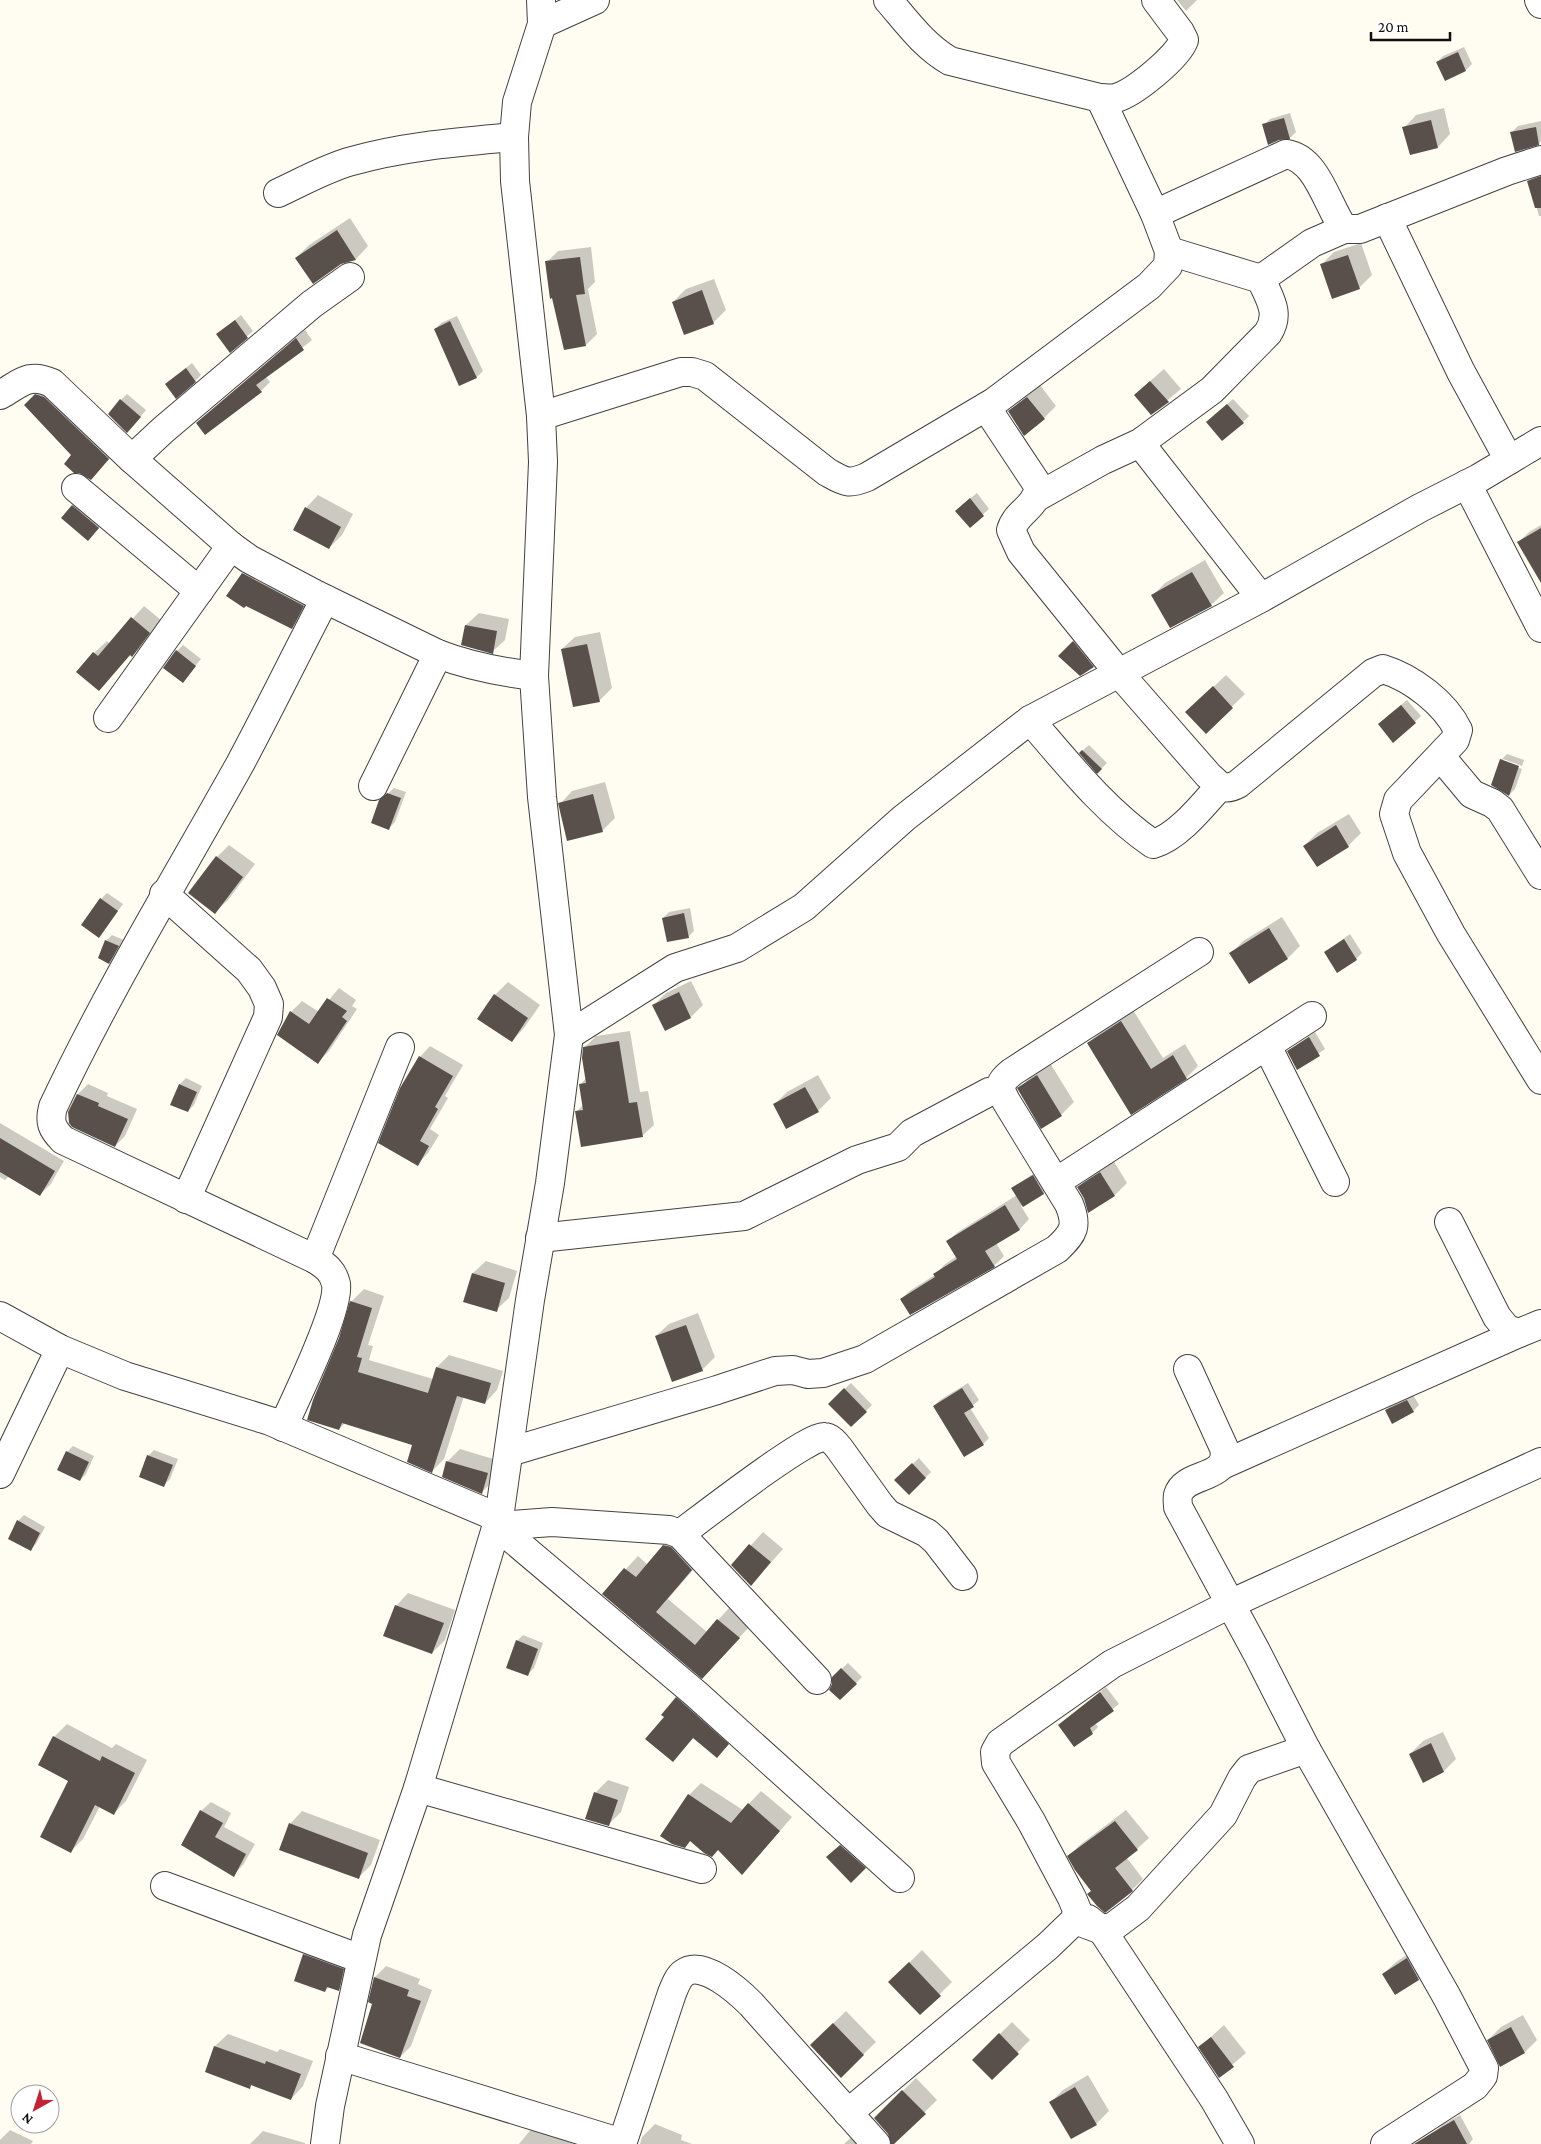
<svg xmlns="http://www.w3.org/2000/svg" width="1541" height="2144" font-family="'Crimson Pro',serif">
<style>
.shadow{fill:#0003}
.building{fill:#59504b}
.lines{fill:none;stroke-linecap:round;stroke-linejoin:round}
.minor-casing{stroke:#424242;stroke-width:30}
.tertiary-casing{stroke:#424242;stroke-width:30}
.minor{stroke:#fff;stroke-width:28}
.tertiary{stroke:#fff;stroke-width:28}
</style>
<rect width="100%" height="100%" fill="#fffcf2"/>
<g class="shadow">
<path d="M1177 0H1197L1186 11Z"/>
<path d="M1464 47 1472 64 1466 70 1445 79 1437 62 1443 56Z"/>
<path d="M1444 108 1450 134 1438 147 1404 128 1416 115Z"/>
<path d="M1290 113 1296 132 1290 138 1279 139 1264 125 1270 119Z"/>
<path d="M1541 121V141L1539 144 1512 132 1518 126Z"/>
<path d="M1541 173V216H1539L1529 181 1535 175Z"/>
<path d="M350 218 368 246 356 259 340 263 296 258 309 245Z"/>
<path d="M1361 243 1372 275 1359 288 1322 264 1334 252Z"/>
<path d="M591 247 595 282 588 289 597 334 586 345 547 262 558 251Z"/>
<path d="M714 279 726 310 713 323 673 302 686 289Z"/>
<path d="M241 315 253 331 230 351 224 329Z"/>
<path d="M457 316 483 371 477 377 460 384 435 329 441 323Z"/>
<path d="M305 330 312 340 266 377 270 382 261 391 197 423Z"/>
<path d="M192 363 201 375 195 381 173 378Z"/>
<path d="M1164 369 1181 389 1152 413 1148 383Z"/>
<path d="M49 382 121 446 91 479 73 455 26 405Z"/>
<path d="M1040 385 1056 406 1044 418 1009 411Z"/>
<path d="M127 394 146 410 133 426 121 400Z"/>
<path d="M1233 399 1249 416 1243 422H1207Z"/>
<path d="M977 493 989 509 970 526 962 505Z"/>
<path d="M86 494 111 515 88 540 73 506Z"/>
<path d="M318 495 353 514 342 535 329 548 306 508Z"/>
<path d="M1541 525V580L1519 542 1529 532Z"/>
<path d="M1205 560 1224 593 1211 605 1153 595 1165 583Z"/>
<path d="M253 563 314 595 302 617 292 627 243 574Z"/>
<path d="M144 606 161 620 145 643 132 656 131 654 99 690 94 653 107 641 110 644Z"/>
<path d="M479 613 509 619 505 640 492 652 466 625Z"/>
<path d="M1086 629 1105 653 1093 666 1060 656Z"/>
<path d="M600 632 612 688 599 701 562 649 575 637Z"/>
<path d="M183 645 201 659 183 681 177 651Z"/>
<path d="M1226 675 1245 694 1206 732 1200 700Z"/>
<path d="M1407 700 1421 716 1394 741 1385 718Z"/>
<path d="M1089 745 1107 763 1098 772 1080 753Z"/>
<path d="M1507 754 1524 760 1522 766 1503 759V762L1522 769 1515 789 1509 795 1501 760Z"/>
<path d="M605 782 615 818 602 831 560 804 572 791Z"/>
<path d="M394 788 406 792 395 822 389 828 380 801Z"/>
<path d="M1349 814 1361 833 1348 846 1317 865 1304 846 1317 833Z"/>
<path d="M229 845 255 864 228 900 215 912 217 857Z"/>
<path d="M107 893 123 904 99 936 101 899Z"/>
<path d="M690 908 694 931 688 937 663 918 669 912Z"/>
<path d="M1282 917 1300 946 1288 958 1249 983 1231 954 1243 941Z"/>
<path d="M1350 934 1362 953 1356 959 1325 952Z"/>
<path d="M112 935 124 940 115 956 109 962 106 941Z"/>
<path d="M691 981 703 1005 691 1017 654 1005 666 993Z"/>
<path d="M508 982 540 1005 524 1028 512 1041 495 995Z"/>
<path d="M339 988 356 1000 352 1006 357 1009 329 1051 318 1062 279 1035 291 1012 302 1001 319 1012Z"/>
<path d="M1133 1010 1163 1058 1185 1044 1198 1066 1186 1078 1132 1113 1089 1043 1100 1032Z"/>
<path d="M630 1031 640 1092 648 1091 654 1125 642 1136 576 1112 584 1104 581 1084 586 1078 584 1048 596 1036Z"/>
<path d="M1315 1032 1325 1049 1298 1068 1288 1051Z"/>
<path d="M430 1046 463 1065 445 1096 448 1098 430 1129 439 1135 428 1153 418 1164 420 1057Z"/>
<path d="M1050 1063 1074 1102 1061 1115 1019 1089 1031 1076Z"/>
<path d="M818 1075 831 1098 818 1111 774 1105 787 1092Z"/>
<path d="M186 1078 202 1086 194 1105 188 1111 180 1084Z"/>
<path d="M88 1084 108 1093 107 1096 137 1109 125 1136 115 1146 69 1112 78 1094Z"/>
<path d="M0 1123 64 1161 50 1185 40 1194 9 1176 5 1180 0 1177Z"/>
<path d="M1113 1160 1127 1183 1115 1195 1089 1211 1078 1187 1091 1175Z"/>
<path d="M1039 1170 1050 1187 1044 1193 1021 1206 1029 1219 1020 1229 996 1243 1004 1256 994 1266 901 1299 911 1290 935 1275 944 1265 957 1256 948 1241 958 1232 1017 1195 1012 1188Z"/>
<path d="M486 1261 517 1271 509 1298 496 1310 473 1273Z"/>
<path d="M364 1289 384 1296 368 1345 373 1346 369 1360 433 1379 437 1367 449 1355 503 1371 497 1390 485 1403 464 1396 444 1459 432 1471 414 1444 345 1423 339 1429 340 1339 351 1302Z"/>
<path d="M698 1313 715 1357 702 1370 656 1336 669 1324Z"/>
<path d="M851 1383 872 1405 851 1426 829 1404Z"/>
<path d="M968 1383 979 1400 970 1408 989 1438 983 1444 934 1406 940 1400Z"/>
<path d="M1413 1395 1419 1405 1413 1411 1386 1410 1392 1404Z"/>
<path d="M73 1446 94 1456 86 1474 80 1480 67 1452Z"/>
<path d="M460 1449 500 1461 494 1480 482 1492 443 1476 448 1461Z"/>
<path d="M154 1450 178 1459 170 1479 164 1485 148 1456Z"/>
<path d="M919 1458 931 1472 909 1494 896 1480Z"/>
<path d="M24 1515 45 1527 36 1544 30 1550 18 1521Z"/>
<path d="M763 1532 783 1549 751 1585 733 1565Z"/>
<path d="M677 1533 704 1557 668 1599 707 1632 730 1607 751 1625 715 1664 603 1594 638 1556 648 1565Z"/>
<path d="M408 1593 455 1610 445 1640 432 1653 396 1606Z"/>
<path d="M523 1635 543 1643 534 1668 528 1674 517 1641Z"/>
<path d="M848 1663 862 1677 840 1699 833 1684V1677Z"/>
<path d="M689 1686 740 1731 717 1756 694 1737 673 1760 665 1717 677 1698Z"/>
<path d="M1106 1687 1119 1704 1095 1723 1098 1727 1092 1733 1075 1746 1060 1725Z"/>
<path d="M67 1724 112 1748 116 1744 147 1760 126 1801 114 1813 100 1806 83 1839 71 1851 70 1781 54 1737Z"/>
<path d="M1443 1732 1456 1759 1444 1771 1410 1754 1423 1741Z"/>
<path d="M608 1780 629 1787 621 1812 608 1825 595 1793Z"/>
<path d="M701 1783 743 1810 761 1791 792 1817 754 1861 691 1840 685 1847 689 1795Z"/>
<path d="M211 1802 231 1813 224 1827 255 1844 243 1865 233 1875 201 1811Z"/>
<path d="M1126 1810 1149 1838 1127 1858 1143 1879 1132 1890H1092L1069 1856 1080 1845Z"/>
<path d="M302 1811 380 1840 371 1865 358 1878 290 1824Z"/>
<path d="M853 1833 877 1855 851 1881 828 1857Z"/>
<path d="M317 1942 356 1957 351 1977 338 1990 329 1987 325 1991 304 1955Z"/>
<path d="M1420 1946 1431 1966 1419 1979 1395 1994 1383 1974 1396 1962Z"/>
<path d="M922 1950 952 1982 920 2014 890 1982Z"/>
<path d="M386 1966 420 1979 418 1984 432 1990 411 2046 400 2057 373 2003 370 2002 375 1977Z"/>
<path d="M846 2011 876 2042 841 2076 811 2045Z"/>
<path d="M1523 2015 1537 2040 1525 2052 1488 2040 1501 2027Z"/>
<path d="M1012 2022 1030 2040 992 2078 974 2060Z"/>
<path d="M1224 2025 1246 2053 1219 2076 1200 2047Z"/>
<path d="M228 2034 277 2052 280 2049 313 2061 303 2086 291 2099 252 2084 249 2087 206 2071 215 2046Z"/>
<path d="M1088 2075 1109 2111 1096 2124 1051 2102 1063 2090Z"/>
<path d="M916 2078 937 2100 892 2144 889 2133 875 2118Z"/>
<path d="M1460 2115 1473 2139 1469 2144H1443L1436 2131 1442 2125Z"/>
<path d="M655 2124 682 2135 681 2140 692 2144H640L642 2137Z"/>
<path d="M862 2127 880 2144H844Z"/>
<path d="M532 2128 574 2144H519Z"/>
<path d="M10 2130 33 2141 31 2144H0V2140Z"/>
<path d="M263 2131 305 2143V2144H250Z"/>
</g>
<g class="building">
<path d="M1458 52 1466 71 1445 81 1436 62Z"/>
<path d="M1284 118 1290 139 1279 140 1268 145 1262 124Z"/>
<path d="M1431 120 1438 148 1410 155 1402 127Z"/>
<path d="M1536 127 1539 145 1515 152 1510 132Z"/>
<path d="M1541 176V208H1535L1527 181Z"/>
<path d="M337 230 356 260 341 264 313 284 295 258Z"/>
<path d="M1348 255 1360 289 1332 299 1320 264Z"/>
<path d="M580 257 585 294 576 295 586 346 564 350 552 298 550 299 545 261Z"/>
<path d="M702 290 714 324 684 335 672 302Z"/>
<path d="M235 320 248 338 230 353 216 334Z"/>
<path d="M450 321 477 378 459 386 434 329Z"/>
<path d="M296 338 304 350 256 385 262 392 205 435 196 423Z"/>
<path d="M186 368 196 382 176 399 165 384Z"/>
<path d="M1150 381 1169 402 1151 415 1134 395Z"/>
<path d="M35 394 44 397 109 459 91 480 79 473H74L64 464 71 455 24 405Z"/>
<path d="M1027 397 1045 419 1024 436 1008 411Z"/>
<path d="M120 399 141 417 127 433 108 414Z"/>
<path d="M1227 404 1244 423 1222 441 1206 422Z"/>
<path d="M970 498 984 516 970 528 955 511Z"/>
<path d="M72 505 99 528 88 541 61 518Z"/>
<path d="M305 507 341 527 329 549 293 530Z"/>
<path d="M1541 528V583L1517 542Z"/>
<path d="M1192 572 1212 606 1170 628 1151 595Z"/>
<path d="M242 573 304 606 292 629 246 606 244 608 226 596Z"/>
<path d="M131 617 150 633 132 657 130 655 99 691 76 672 93 652 98 656Z"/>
<path d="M465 625 497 631 493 654 461 645Z"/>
<path d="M1073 641 1094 667 1080 676 1058 656Z"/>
<path d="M587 644 600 702 573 707 561 649Z"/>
<path d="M176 650 196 666 183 683 163 668Z"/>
<path d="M1213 686 1233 708 1206 734 1185 712Z"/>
<path d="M1401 705 1416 723 1393 743 1378 724Z"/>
<path d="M1082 750 1102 769 1097 774 1079 753Z"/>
<path d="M1500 759 1519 766 1509 796 1491 785Z"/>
<path d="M387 793 401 798 389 830 371 823 379 800Z"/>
<path d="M593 794 603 832 567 841 558 803Z"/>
<path d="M1336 825 1349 847 1317 867 1303 846Z"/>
<path d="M216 856 243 877 215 914 188 893Z"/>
<path d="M100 898 118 911 99 938 81 925Z"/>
<path d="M684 913 689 938 667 942 662 918Z"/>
<path d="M1269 928 1288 959 1249 984 1229 953Z"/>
<path d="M1344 939 1357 960 1337 973 1324 952Z"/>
<path d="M105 940 119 946 109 964 98 958Z"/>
<path d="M679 992 691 1018 665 1031 652 1005Z"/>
<path d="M494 994 528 1018 512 1042 477 1019Z"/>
<path d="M327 998 347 1011 342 1017 347 1021 318 1064 277 1035 290 1011 309 1024Z"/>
<path d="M1121 1021 1151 1069 1173 1055 1187 1079 1131 1115 1087 1043Z"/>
<path d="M1309 1037 1320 1056 1297 1070 1287 1051Z"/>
<path d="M619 1041 629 1103 637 1102 643 1137 581 1147 575 1111 583 1110 579 1084 586 1083 582 1058 583 1047Z"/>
<path d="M419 1056 453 1076 435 1107 438 1109 420 1141 429 1146 418 1166 378 1143 400 1088Z"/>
<path d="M1037 1075 1062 1116 1041 1129 1017 1088Z"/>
<path d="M179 1084 197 1092 188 1112 170 1105Z"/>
<path d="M805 1087 819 1112 786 1129 773 1104Z"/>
<path d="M77 1094 99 1103 98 1106 128 1119 115 1147 72 1127 69 1123 68 1112Z"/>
<path d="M0 1138 55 1171 40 1196 0 1172Z"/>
<path d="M1100 1172 1115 1196 1088 1213 1084 1198 1077 1187Z"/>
<path d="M1033 1175 1044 1194 1023 1207 1011 1188Z"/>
<path d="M1005 1205 1020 1230 985 1251 995 1267 910 1315 900 1299 935 1277 933 1274 957 1259 946 1241Z"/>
<path d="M472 1273 505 1283 497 1312 463 1302Z"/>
<path d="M350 1301 372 1308 357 1357 362 1358 358 1372 428 1393 436 1367 491 1383 485 1404 457 1396 432 1473 407 1462 412 1445 342 1423 339 1430 307 1420 313 1400 339 1338Z"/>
<path d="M686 1325 703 1371 672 1382 655 1336Z"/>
<path d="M844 1388 867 1412 851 1427 828 1404Z"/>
<path d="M962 1388 974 1407 964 1413 984 1445 964 1457 933 1406Z"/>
<path d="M1407 1400 1414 1412 1392 1424 1385 1410Z"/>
<path d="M66 1451 89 1462 80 1481 57 1470Z"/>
<path d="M147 1455 173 1465 164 1487 139 1477Z"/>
<path d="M446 1461 488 1473 482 1494 442 1477Z"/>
<path d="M912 1463 926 1478 909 1495 894 1480Z"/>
<path d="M17 1520 40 1533 31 1551 8 1539Z"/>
<path d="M749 1544 771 1562 751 1586 731 1565Z"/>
<path d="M663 1545 671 1547 692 1570 656 1612 695 1645 717 1619 740 1638 702 1679 602 1594 624 1568 636 1577Z"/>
<path d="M395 1605 444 1623 432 1654 383 1636Z"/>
<path d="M516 1640 538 1649 528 1676 506 1668Z"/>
<path d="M841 1668 857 1684 840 1700 829 1690 832 1684V1677Z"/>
<path d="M1100 1692 1114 1711 1090 1728 1093 1734 1074 1747 1058 1725Z"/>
<path d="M676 1697 729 1744 717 1758 693 1738 673 1762 645 1739 664 1717 661 1715Z"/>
<path d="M53 1736 100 1761 102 1756 135 1773 114 1815 95 1805 71 1853 40 1837 68 1781 38 1765Z"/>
<path d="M1431 1743 1444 1772 1423 1783 1409 1754Z"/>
<path d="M594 1792 618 1800 609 1826 585 1819Z"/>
<path d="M688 1794 731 1823 748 1803 780 1831 742 1875 718 1850 712 1857 704 1853 690 1841 685 1848 672 1844 660 1836Z"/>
<path d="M200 1810 223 1823 215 1837 246 1854 234 1877 181 1845Z"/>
<path d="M1115 1821 1138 1850 1115 1868 1133 1891 1105 1913 1097 1906 1087 1894 1091 1891 1075 1870 1067 1856Z"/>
<path d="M289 1823 368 1853 359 1879 279 1850Z"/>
<path d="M840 1845 866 1868 851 1883 826 1857Z"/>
<path d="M303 1954 344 1969 339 1991 327 1987 325 1992 294 1981Z"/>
<path d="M1407 1958 1419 1980 1395 1995 1382 1974Z"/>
<path d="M909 1962 941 1996 920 2015 888 1982Z"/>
<path d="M374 1977 409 1990 407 1996 421 2001 400 2058 360 2043 372 2004 368 2002Z"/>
<path d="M833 2023 864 2055 841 2078 810 2045Z"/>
<path d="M1511 2027 1525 2053 1500 2067 1487 2040Z"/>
<path d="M999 2033 1019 2054 992 2080 972 2060Z"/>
<path d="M1211 2037 1234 2067 1219 2078 1198 2047Z"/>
<path d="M214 2046 265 2064 266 2061 301 2074 291 2100 251 2085 250 2089 205 2072Z"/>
<path d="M1075 2087 1097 2125 1071 2139 1049 2102Z"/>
<path d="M902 2090 926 2114 894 2144H891L888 2134 874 2118Z"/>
<path d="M1454 2120 1467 2144H1414L1435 2131Z"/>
</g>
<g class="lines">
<g class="minor-casing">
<g id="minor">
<path d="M888 0C907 22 924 46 950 61L1100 98C1105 98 1111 99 1116 98 1134 93 1178 57 1184 40L1180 32 1156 0"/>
<path d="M1539 0 1541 4"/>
<path d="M542 24 595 0"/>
<path d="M278 193C302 182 326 168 352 161 404 146 460 142 514 137"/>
<path d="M1155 214 1286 154C1317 158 1327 205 1344 229H1360L1507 171 1541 160"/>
<path d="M1387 218 1461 372 1509 460"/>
<path d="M1169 251 1261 279 1312 243 1344 229"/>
<path d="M0 395C20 384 28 372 52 383L132 459 231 546 249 559 317 595 438 654C469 666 501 672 534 676"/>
<path d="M986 407 1039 487C1035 509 1016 512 1011 530L1021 552 1118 672 1208 775C1219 785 1223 792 1238 784L1373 673 1383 669C1412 678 1445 703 1458 730L1455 740 1398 800 1394 814 1407 853 1451 934 1541 1080"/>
<path d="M541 416 681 372H692L705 376 827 472C845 482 848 485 867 477L994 402 1149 286 1168 266 1169 251 1155 214 1100 98"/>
<path d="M1140 443 1261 598"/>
<path d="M132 459 163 430 312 304 350 277"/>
<path d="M1467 484 1541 628"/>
<path d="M76 488 199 591"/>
<path d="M1037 497 1103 460 1140 443 1212 390 1268 333C1281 313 1269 298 1261 279"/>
<path d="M108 718 231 546"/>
<path d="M1030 720C1068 764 1105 811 1153 844 1178 837 1203 805 1220 786"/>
<path d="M1441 757 1472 794 1492 803 1500 809 1541 875"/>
<path d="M373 786 438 654"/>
<path d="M164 894 249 970 262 988 269 1004 268 1017 186 1199"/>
<path d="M569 1035 675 968 737 948 804 907 904 818 1030 720 1261 598 1420 508 1479 478 1541 441"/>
<path d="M1267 1046 1335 1182"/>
<path d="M1056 1182 1312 1016"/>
<path d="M1449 1222 1497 1317 1507 1329 1519 1333 1541 1324"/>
<path d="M540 1238 744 1216 857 1160 898 1147 912 1133 989 1092 1000 1091"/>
<path d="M315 1259 400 1047"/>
<path d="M0 1316 60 1349 125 1376 270 1421 499 1518"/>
<path d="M1188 1369 1224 1448C1231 1481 1185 1471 1178 1495 1177 1498 1178 1504 1178 1507L1257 1653 1306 1749 1447 1997 1484 2068 1483 2076 1475 2086 1385 2144"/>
<path d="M283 1427C295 1399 340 1310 336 1284 333 1271 326 1266 315 1259L63 1140C52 1129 49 1122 53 1107 109 988 176 879 240 764 269 710 296 654 325 599"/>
<path d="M509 1452 717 1390 775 1371 793 1370 808 1374 823 1373 865 1359 1057 1249C1074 1233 1078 1226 1069 1204L1006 1101C998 1086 999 1083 1012 1072L1199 952"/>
<path d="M1222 1465 1519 1333"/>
<path d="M0 1474 60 1349"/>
<path d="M497 1526 696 1694 900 1878"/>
<path d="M497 1526 552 1522 669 1530 680 1534 817 1680"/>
<path d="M680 1534C699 1520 808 1435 824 1437 830 1437 835 1443 839 1448L880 1505 888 1514 927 1533 936 1541 963 1576"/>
<path d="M418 1788 702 1869"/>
<path d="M165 1886 361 1959"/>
<path d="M1088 1919 1102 1930 1214 2099 1240 2144"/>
<path d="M1075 1920 1102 1930 1114 1926 1138 1908 1223 1815 1242 1778 1249 1769 1306 1749"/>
<path d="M340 2056 622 2143"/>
<path d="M848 2113 1048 1946 1075 1920 1077 1910 1072 1898 1031 1821 996 1763 995 1752 1000 1743 1112 1664 1230 1604 1541 1462"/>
<path d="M622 2144 672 1993C675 1986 678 1977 684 1973 703 1959 739 1992 751 2004L876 2144"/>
</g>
</g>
<g class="tertiary-casing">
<path id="tertiary" d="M325 2144 330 2106 367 1935 418 1788 499 1518 530 1300 550 1183 569 1035 542 797 534 676 543 462 541 416 515 181 514 137 517 102 542 24 541 0"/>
</g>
<use href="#minor" class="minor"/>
<use href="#tertiary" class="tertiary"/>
</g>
<g transform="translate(35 2109) rotate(219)"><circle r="24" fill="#ffffff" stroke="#9f9f9f"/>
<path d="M0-4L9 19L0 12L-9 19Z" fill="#c42334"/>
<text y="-8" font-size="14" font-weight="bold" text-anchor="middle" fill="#0f0f0f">N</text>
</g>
<path d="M1371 32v8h79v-8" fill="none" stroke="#0f0f0f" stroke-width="2.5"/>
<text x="1378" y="32" font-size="15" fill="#0f0f0f" stroke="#ffffff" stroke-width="4" paint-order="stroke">20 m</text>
</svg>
